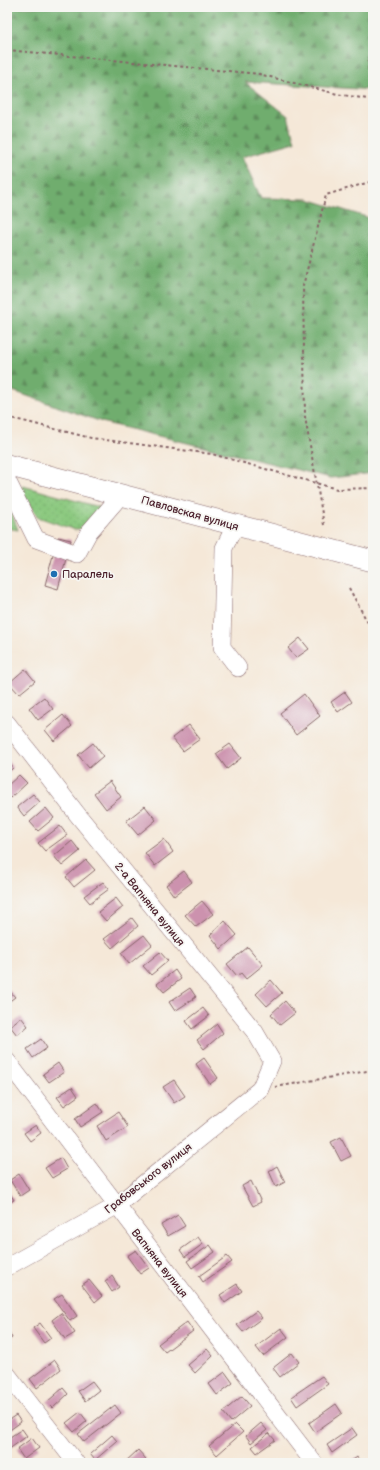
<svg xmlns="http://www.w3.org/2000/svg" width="380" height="1470" font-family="'Balsamiq Sans',sans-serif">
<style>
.grass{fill:url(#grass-dots);stroke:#6a7455}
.forest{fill:url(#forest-firs);stroke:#5d664c}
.building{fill:#cc92ae}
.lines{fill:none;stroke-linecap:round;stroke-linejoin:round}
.minor-casing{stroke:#866568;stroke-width:18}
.major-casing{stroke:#866568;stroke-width:22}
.path{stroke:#866568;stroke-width:2;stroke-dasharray:3 3;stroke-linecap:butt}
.minor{stroke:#fff;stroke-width:17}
.major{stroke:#fff;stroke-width:21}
.poi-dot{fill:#1f6fb2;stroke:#f6f6f2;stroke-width:1.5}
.labels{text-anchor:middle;stroke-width:3.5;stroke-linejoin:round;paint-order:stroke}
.street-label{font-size:11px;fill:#4a1f2b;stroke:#f6f6f2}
.poi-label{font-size:11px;fill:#4a1f2b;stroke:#f6f6f2;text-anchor:start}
</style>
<defs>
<pattern id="grass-dots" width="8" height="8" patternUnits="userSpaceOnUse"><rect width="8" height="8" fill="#8bc97f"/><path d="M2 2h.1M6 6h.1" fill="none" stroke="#79ac6e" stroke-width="1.8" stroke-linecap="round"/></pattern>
<pattern id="forest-firs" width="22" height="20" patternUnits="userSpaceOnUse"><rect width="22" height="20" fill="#70ad6e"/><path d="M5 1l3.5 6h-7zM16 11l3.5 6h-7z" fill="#5e8c5b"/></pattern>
</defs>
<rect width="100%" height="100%" fill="#f6f6f2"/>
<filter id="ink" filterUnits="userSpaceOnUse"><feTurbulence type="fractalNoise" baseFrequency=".025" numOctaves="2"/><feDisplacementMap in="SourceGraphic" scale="8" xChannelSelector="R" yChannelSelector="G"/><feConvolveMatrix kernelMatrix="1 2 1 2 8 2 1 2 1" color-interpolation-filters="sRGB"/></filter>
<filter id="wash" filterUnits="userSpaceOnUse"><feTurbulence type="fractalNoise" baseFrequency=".012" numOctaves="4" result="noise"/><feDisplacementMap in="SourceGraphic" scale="16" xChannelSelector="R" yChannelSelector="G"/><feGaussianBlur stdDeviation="0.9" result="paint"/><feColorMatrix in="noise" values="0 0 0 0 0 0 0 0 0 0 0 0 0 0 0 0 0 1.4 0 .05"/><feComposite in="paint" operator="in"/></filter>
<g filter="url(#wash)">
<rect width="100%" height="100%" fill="#f5e8d8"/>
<g class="grass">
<path d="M23 486 102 508 82 528 75 530 38 517 20 490Z"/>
<path d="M7 500 18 530 7 528Z"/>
</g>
<path class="forest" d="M7 7H373V90L245 82 288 116 295 142 242 157 261 198 308 199 373 219V473L331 478 105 423 7 389Z"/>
<g id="blocks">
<g class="building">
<path d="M58 537 71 540 58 589 45 585Z"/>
<path d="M300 638 309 649 296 658 288 648Z"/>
<path d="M25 669 35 681 19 694 9 683Z"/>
<path d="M345 692 352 702 338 712 331 702Z"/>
<path d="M304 694 320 716 296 735 280 713Z"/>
<path d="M44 697 53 709 38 720 29 708Z"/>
<path d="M63 715 72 726 54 741 45 730Z"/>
<path d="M189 725 200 739 183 751 172 738Z"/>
<path d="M93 743 103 756 89 768 78 755Z"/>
<path d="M230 744 241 758 227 769 216 754Z"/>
<path d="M7 760 13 768 7 773Z"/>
<path d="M19 775 27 783 11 798 7 794V786Z"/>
<path d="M110 781 121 797 106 809 94 793Z"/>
<path d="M33 794 40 802 24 816 17 807Z"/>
<path d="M145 806 156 820 138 835 126 821Z"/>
<path d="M46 808 54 818 38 831 30 822Z"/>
<path d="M60 826 67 835 45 851 38 843Z"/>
<path d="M164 839 173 852 155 866 145 853Z"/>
<path d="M72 841 80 851 62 866 54 856Z"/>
<path d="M86 860 95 870 74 887 66 877Z"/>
<path d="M184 871 192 882 174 896 166 885Z"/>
<path d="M103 882 109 889 90 903 84 896Z"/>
<path d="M116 898 123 907 106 921 98 912Z"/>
<path d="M202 901 213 914 196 927 185 915Z"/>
<path d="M132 918 138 926 112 948 104 939Z"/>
<path d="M225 921 237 935 221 949 210 935Z"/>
<path d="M144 935 152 945 129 964 121 953Z"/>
<path d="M248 947 263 965 246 979 241 973 237 976 227 964Z"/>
<path d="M160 952 168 961 151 975 143 966Z"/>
<path d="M175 970 181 979 164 992 157 984Z"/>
<path d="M271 980 282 993 267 1006 256 994Z"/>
<path d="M190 988 196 997 175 1011 169 1002Z"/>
<path d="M9 990 15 997 7 1003V992Z"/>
<path d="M285 1001 295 1013 280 1025 271 1014Z"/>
<path d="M203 1008 209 1016 192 1029 186 1021Z"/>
<path d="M21 1017 28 1026 17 1035 10 1026Z"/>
<path d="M217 1024 223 1033 204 1049 197 1040Z"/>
<path d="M41 1039 47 1048 33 1058 27 1049Z"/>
<path d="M204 1058 218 1078 210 1084 196 1064Z"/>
<path d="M58 1063 64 1072 49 1082 43 1074Z"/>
<path d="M174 1080 185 1096 174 1103 163 1087Z"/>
<path d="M72 1087 78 1096 64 1106 57 1097Z"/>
<path d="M97 1103 103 1112 80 1127 75 1119Z"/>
<path d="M118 1112 128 1127 106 1141 97 1126Z"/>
<path d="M36 1125 41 1133 30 1141 24 1133Z"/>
<path d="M341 1137 351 1156 341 1161 331 1142Z"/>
<path d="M61 1158 67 1169 52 1178 45 1168Z"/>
<path d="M277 1166 285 1182 276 1187 269 1171Z"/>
<path d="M19 1174 29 1190 20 1196 10 1180Z"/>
<path d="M251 1181 261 1202 253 1206 242 1186Z"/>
<path d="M7 1189 14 1200 7 1204Z"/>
<path d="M178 1215 185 1226 168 1236 161 1225Z"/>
<path d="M198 1237 203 1244 185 1257 180 1250Z"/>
<path d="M210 1245 215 1252 192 1268 187 1261Z"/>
<path d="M136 1250 149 1268 140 1274 127 1256Z"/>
<path d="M227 1256 232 1262 203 1282 199 1276Z"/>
<path d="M112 1276 119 1287 112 1292 105 1281Z"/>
<path d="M89 1280 102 1296 95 1302 82 1285Z"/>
<path d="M237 1284 242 1291 225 1303 220 1295Z"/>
<path d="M62 1294 77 1316 70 1321 54 1299Z"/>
<path d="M256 1311 262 1318 243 1332 237 1325Z"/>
<path d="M61 1313 75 1333 65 1339 52 1320Z"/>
<path d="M187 1322 193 1331 165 1352 158 1344Z"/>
<path d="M40 1323 51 1338 44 1343 33 1328Z"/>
<path d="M7 1327 12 1338 7 1341Z"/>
<path d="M281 1328 288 1337 263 1356 256 1347Z"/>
<path d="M207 1349 213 1356 195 1373 188 1365Z"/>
<path d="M292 1353 299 1362 280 1377 273 1368Z"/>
<path d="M55 1360 61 1369 37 1388 30 1379Z"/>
<path d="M225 1372 233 1383 217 1395 209 1384Z"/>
<path d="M322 1376 328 1384 297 1406 291 1397Z"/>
<path d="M92 1381 99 1390 85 1401 78 1391Z"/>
<path d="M63 1388 68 1394 53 1408 47 1402Z"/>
<path d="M242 1396 250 1406 231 1422 223 1412Z"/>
<path d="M336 1404 342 1413 315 1432 309 1423Z"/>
<path d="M115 1405 121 1413 84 1442 78 1434Z"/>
<path d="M80 1412 87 1421 74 1432 66 1423Z"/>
<path d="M16 1415 21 1422 7 1432V1421Z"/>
<path d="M261 1423 267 1430 251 1443 246 1436Z"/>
<path d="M235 1424 243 1432 217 1455 209 1446Z"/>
<path d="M352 1428 357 1435 332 1453 327 1445Z"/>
<path d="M22 1429 27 1436 8 1450 7 1439Z"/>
<path d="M269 1433 275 1440 257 1453 252 1447Z"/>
<path d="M112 1435 117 1441 95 1460 90 1454Z"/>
<path d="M32 1438 39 1448 24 1459 17 1449Z"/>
<path d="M138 1450 146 1459 142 1463H124Z"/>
<path d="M357 1457 361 1463H349Z"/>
</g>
</g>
</g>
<g filter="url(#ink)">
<use href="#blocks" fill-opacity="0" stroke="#866568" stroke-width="1"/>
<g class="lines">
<g class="minor-casing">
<g id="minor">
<path d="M7 480 36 539 77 554 89 532 122 494"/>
<path d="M235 526 224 548 222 647 238 668"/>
<path d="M7 723 77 814 255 1032 272 1061 260 1089 116 1206 7 1267"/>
<path d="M7 1061 314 1463"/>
<path d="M7 1374 76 1463"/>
</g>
</g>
<g class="major-casing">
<path id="major" d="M7 465 373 561"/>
</g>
<g class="path">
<path d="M370 7 372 19 368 69 373 85"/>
<path d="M7 50 259 74 337 94 373 100"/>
<path d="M7 417 91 438 212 454 337 489 373 488"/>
<path d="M324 525 305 417 303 286 326 195 373 181"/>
<path d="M349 588 368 623 373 627"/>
<path d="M275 1087 373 1070"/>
</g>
<use href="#minor" class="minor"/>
<use href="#major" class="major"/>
</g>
</g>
<circle class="poi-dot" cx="54" cy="574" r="4"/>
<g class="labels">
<g class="street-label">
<text transform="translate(190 513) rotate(16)" y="4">Павловская вулиця</text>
<text transform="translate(150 904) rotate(51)" y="4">2-а Вапняна вулиця</text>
<text transform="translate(148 1178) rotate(-38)" y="4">Грабовського вулиця</text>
<text transform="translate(160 1263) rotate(52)" y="4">Вапняна вулиця</text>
</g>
<g class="poi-label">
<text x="62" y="578">Паралель</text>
</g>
</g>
<rect width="380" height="1470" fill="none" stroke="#f6f6f2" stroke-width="24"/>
</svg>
